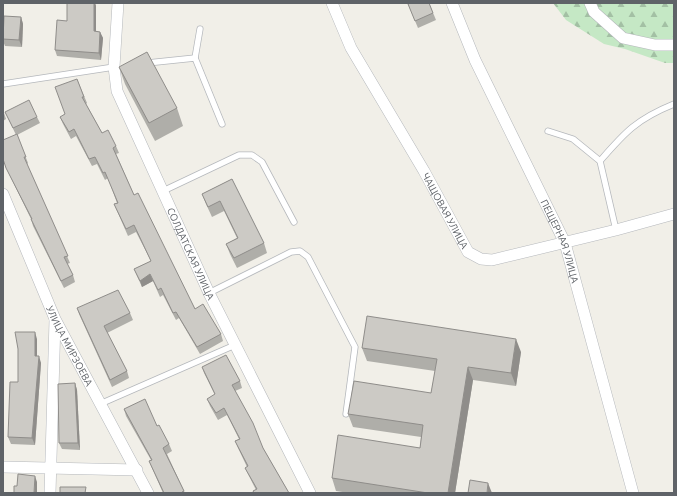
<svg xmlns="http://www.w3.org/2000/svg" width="677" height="496" font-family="Ubuntu,sans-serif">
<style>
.forest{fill:url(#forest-firs)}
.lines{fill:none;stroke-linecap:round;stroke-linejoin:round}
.service-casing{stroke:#b5b8bc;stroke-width:7}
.minor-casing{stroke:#b5b8bc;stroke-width:12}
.service{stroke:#fff;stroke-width:5.5}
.minor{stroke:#fff;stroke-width:11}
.wall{fill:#afaea9}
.shaded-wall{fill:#8f8d8a}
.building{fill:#cccac5;stroke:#8f8d8a}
.labels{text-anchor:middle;stroke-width:3.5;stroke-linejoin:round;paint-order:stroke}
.street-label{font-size:10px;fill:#5f6368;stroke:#fff}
</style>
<defs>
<pattern id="forest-firs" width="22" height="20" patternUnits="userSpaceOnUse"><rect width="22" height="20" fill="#c5e8c5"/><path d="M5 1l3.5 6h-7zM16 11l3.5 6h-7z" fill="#a3c0a4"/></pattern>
</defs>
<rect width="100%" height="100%" fill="#f1efe8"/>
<path class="forest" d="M553 3H674V63H665L625 49 604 44 566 20Z"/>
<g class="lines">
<g class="service-casing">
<g id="service">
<path d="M195 58 200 29"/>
<path d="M147 63 195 58 222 124"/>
<path d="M3 84 114 67"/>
<path d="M548 131 573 139 600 161 616 230"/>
<path d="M600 161C625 132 637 119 674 104"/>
<path d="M163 191 239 155H252L262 162 294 222"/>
<path d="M209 293 291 252 300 251 308 257 355 347 346 414"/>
<path d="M100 404 235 345"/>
</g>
</g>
<g class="minor-casing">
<g id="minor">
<path id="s1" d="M118 3 114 67 117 91 209 293 310 493"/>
<path id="s2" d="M332 3 351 48 424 171 468 252 481 259 492 260 616 230 674 214"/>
<path id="s3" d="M452 3 475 60 565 243 633 493"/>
<path d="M590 3 594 12 623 38 655 45H674"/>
<path id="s4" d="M3 194 55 319 148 493"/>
<path d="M3 467 137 470"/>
<path d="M50 493 55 320"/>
</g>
</g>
<use href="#service" class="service"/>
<use href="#minor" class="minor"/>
</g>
<g class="wall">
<path d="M67 3H95L96 6V31L100 32 103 38 101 60 57 56 55 50 67 21Z"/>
<path d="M429 3 436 20 418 28 408 4Z"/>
<path d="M21 17 23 24 22 47 5 46 3 41V29Z"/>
<path d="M119 67 177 108 183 126 155 141 125 84Z"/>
<path d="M77 79 87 103 86 104 102 133 116 146 119 153 116 154 134 195 195 309 221 334 223 341 200 354 179 318 176 320 163 295 160 297 153 281 142 287 137 276 134 269 151 261 136 232 128 236 114 204 117 203 108 178 105 180 97 164 92 166 76 136 71 139 63 124 60 117 65 114Z"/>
<path d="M3 110 6 119 3 121Z"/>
<path d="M5 112 37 117 40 123 17 135 28 163 27 164 70 263 67 264 73 275 75 282 64 288 33 226 31 219 9 174 3 159 16 135 8 118Z"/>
<path d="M232 179 264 243 267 253 237 268 230 254 226 244 237 238 224 211 212 217 206 204 202 194Z"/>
<path d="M77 308 130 313 133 320 107 333 127 371 129 378 112 387 79 314Z"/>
<path d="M37 339V356L41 363 35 445 11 444 8 437 18 382Z"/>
<path d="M362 348 521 352 516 386 473 380 455 493H349L336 491 332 478 420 448 421 437 353 427 348 414 431 393 435 371 367 361Z"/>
<path d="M202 367 240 381 242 388 235 391 263 448 289 493H254L253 491 256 490 245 468 247 467 238 448 235 441 239 439 227 415 218 420 210 406 207 399 215 395 204 373Z"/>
<path d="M75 383 77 390 80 450 62 449 59 443Z"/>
<path d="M124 409 157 426 169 444 172 451 167 454 185 493H163L152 468 149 461 151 460 126 416Z"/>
</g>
<g class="shaded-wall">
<path d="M94 3H95L96 6V38L94 31Z"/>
<path d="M21 17 23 24 22 47 19 40Z"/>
<path d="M100 32 103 38 101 60 99 53Z"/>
<path d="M150 274 153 281 142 287 140 281Z"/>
<path d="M35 332 37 339V363L35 356Z"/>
<path d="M516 339 521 352 516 386 511 373Z"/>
<path d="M39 356 41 363 35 445 32 438Z"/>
<path d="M468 367 473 380 455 493H448Z"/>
<path d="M75 383 77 390 80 450 78 443Z"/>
<path d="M35 476 37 482V493H34Z"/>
<path d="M488 483 492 493H487Z"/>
</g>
<g class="building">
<path d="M67 3H94V31L100 32 99 53 55 50 57 20 67 21Z"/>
<path d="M411 3H429L433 13 415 21 408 4Z"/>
<path d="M4 16 21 17 19 40 3 39Z"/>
<path d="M147 52 177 108 149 123 119 67Z"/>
<path d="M77 79 84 97H82L102 133 108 130 116 146 113 148 134 195 138 193 195 309 203 304 221 334 197 347 176 312 173 313 161 288 158 290 150 274 140 281 134 269 151 261 134 225 126 229 114 204 118 203 105 172 103 173 95 157 89 159 74 129 69 132 60 117 65 114 55 87Z"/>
<path d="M29 100 37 117 13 128 5 112Z"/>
<path d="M17 134 26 157H24L68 256 64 257 73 275 61 281 31 219H32L6 168 3 159V140Z"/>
<path d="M232 179 264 243 234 258 226 244 238 238 220 201 208 207 202 194Z"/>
<path d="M118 290 130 313 104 326 127 371 110 380 77 308Z"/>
<path d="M367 316 516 339 511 373 468 367 448 493H428L332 478 338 435 420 448 423 425 348 414 354 381 431 393 437 359 362 348Z"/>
<path d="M15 332H35V356H39L32 438 8 437 10 382H18V349Z"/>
<path d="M226 355 240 381 232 385 253 423 263 448 289 493H254L253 491 257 489 245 468 248 466 235 441 240 439 224 408 216 413 207 399 215 394 202 367Z"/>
<path d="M75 383 78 443H59L58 384Z"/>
<path d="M145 399 157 426 159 425 169 444 163 448 184 491 182 492V493H164L149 461 152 460 124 409Z"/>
<path d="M18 474 35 476 34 493H14V486H17Z"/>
<path d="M470 480 488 483 487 493H468Z"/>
<path d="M60 487H86L85 493H60Z"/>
</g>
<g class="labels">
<g class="street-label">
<text dy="4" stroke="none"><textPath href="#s2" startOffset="237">ЧАЩОВАЯ УЛИЦА</textPath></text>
<text dy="4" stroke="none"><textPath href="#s3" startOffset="262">ПЕЩЕРНАЯ УЛИЦА</textPath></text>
<text dy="4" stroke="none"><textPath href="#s1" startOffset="267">СОЛДАТСКАЯ УЛИЦА</textPath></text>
<text dy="4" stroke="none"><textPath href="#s4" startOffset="166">УЛИЦА МИРЗОЕВА</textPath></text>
</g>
</g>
<rect width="677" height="496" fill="none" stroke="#5f6368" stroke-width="8"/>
</svg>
